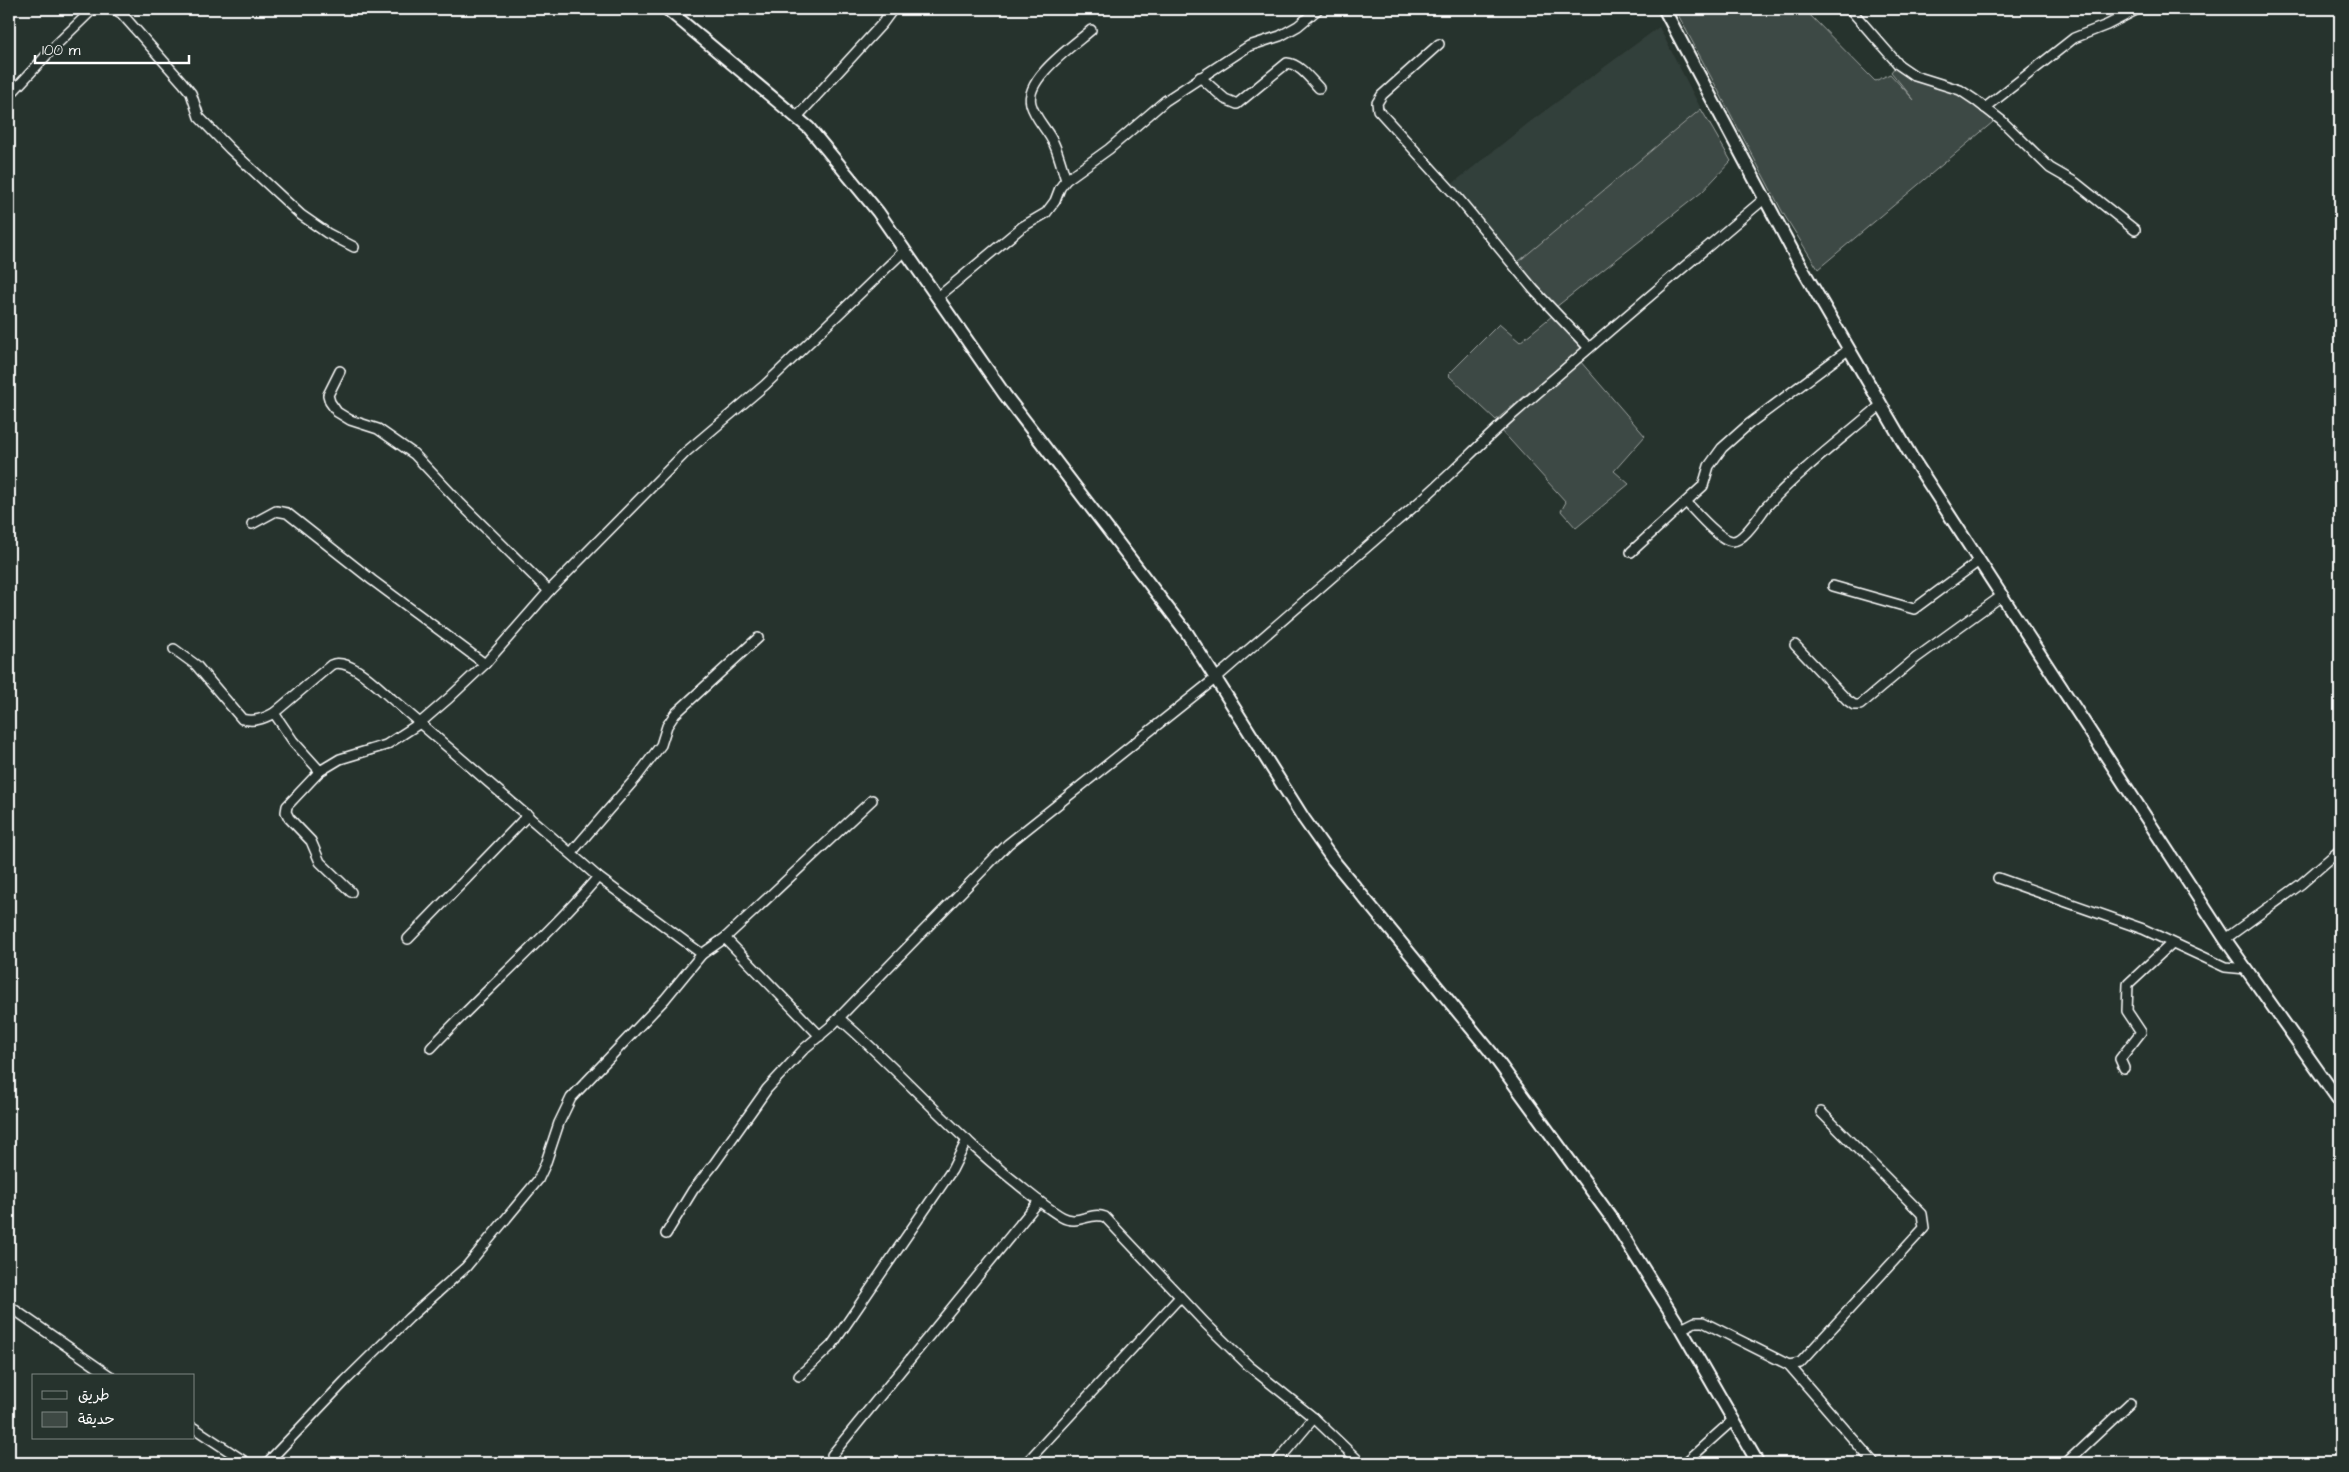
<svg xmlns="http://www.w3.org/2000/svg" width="2349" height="1472" font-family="'Architects Daughter','Playpen Sans Arabic',sans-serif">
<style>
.built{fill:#333f3a}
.green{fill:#3e4944;stroke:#9ea4a2}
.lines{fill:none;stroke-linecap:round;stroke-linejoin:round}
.street-casing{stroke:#fff;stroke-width:12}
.secondary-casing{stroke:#fff;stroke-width:15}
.street{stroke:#26332d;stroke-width:9}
.secondary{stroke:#26332d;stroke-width:11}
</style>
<rect width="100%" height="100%" fill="#26332d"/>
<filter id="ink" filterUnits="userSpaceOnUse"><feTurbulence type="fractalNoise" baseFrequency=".02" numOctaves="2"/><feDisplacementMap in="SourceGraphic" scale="10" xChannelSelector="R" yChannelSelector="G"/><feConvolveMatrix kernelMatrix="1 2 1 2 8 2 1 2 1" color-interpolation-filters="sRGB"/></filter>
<g filter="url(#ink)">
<path class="built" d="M1659 27 1701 109 1518 262 1452 184 1531 121Z"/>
<g class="green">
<path d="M1675 9H1804L1875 81 1890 74 1914 100 1891 72 1895 67 1910 78 1950 91 1974 103 1993 122 1818 269 1783 213Z"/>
<path d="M1701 109 1731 161 1702 192 1556 307 1518 262Z"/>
<path d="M1552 316 1583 347 1496 420 1448 375 1499 324 1520 342Z"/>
<path d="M1580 361 1645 436 1614 471 1629 484 1576 528 1561 511 1566 502 1501 430Z"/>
</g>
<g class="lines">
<g class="street-casing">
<g id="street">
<path d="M114 9 121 13 182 82 191 93 199 117 230 149 301 215 327 233 354 247"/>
<path d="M1850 9 1899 65 1915 76 1960 90 1975 100 2002 121 2050 168 2076 183 2135 230"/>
<path d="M1439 44 1382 95 1377 103 1378 110 1458 198 1534 290 1589 348"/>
<path d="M1200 77 1225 99 1237 104 1287 63C1300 64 1311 80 1319 88"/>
<path d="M9 96 56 45 93 9"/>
<path d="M1985 108 2074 38 2107 25 2138 9"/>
<path d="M797 117 882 24 893 9"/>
<path d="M1066 180C1062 168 1059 155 1054 144 1048 130 1035 119 1031 104 1024 79 1074 45 1091 30"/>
<path d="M938 297 1022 227 1046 213 1055 201 1060 188 1066 180 1109 149 1165 101 1249 46 1280 36 1298 26 1318 9"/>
<path d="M340 371 328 395 330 402 337 412 350 420 378 429 414 454 461 504 549 591"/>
<path d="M1686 502C1696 512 1719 540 1732 541 1743 542 1759 516 1766 507 1800 470 1843 438 1881 405"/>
<path d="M252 524 276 511 287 513 372 580 485 664"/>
<path d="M1631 552 1703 486 1709 466 1722 448 1749 424 1848 350"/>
<path d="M1833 586 1914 609 1979 561"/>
<path d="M1795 645 1847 700 1854 705H1860L1916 658 2003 595"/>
<path d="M174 649 196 665 242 719C254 722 263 719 274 713L331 665C348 656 378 687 392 699L598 877 702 954 725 938 820 1036"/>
<path d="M274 713 293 741 320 771 340 759 386 745 420 723 449 698 485 664 549 591 686 452 765 385 905 250"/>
<path d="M320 771 287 806 286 812 289 818 311 841 320 862 351 892"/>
<path d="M571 853 636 778 661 745 667 726 675 714 758 638"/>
<path d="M1998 878 2143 929 2225 967 2246 969"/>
<path d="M725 938 872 800"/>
<path d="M408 939 528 815"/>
<path d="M2225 939 2301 884 2340 850"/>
<path d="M839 1018C899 1070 951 1131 1014 1181 1029 1193 1045 1207 1062 1217 1078 1226 1090 1211 1105 1217L1206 1324 1249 1366 1314 1418 1361 1463"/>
<path d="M431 1048C485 990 546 938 598 877"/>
<path d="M2124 1068 2120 1059 2141 1032 2127 1011 2128 984 2171 944"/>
<path d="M666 1234 693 1190 714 1164 767 1089 805 1048 831 1026 1008 844 1216 678 1398 520C1438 488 1472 451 1510 417 1594 343 1679 271 1764 199"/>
<path d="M9 1306 110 1376"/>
<path d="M1681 1329 1695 1322H1703L1789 1365 1874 1463"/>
<path d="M1789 1365 1800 1363 1924 1228 1922 1214 1821 1112"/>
<path d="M799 1376 832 1345 952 1170 967 1140"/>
<path d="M194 1428 247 1463"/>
<path d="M832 1455 1039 1201"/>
<path d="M267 1463 345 1381 409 1318 466 1267 538 1180 545 1165 559 1123 571 1098 665 999 702 954"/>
<path d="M1026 1463 1180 1297"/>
<path d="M1276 1463 1314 1418"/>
<path d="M1685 1463 1734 1419"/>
<path d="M2066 1463 2130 1403"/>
</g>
</g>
<g class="secondary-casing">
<g id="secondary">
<path d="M667 9 809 128 878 212 1005 395 1187 633 1304 819 1333 860 1490 1051 1613 1220 1681 1329 1758 1463"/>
<path d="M1664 9 1799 263 1911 456 2225 939 2340 1102"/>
</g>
</g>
<use href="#street" class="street"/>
<use href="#secondary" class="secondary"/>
</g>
</g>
<rect width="2349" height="1472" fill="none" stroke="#26332d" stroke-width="30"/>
<rect x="15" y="15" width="2319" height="1442" fill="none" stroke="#fff" stroke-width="2" filter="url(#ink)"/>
<rect x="32" y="1374" width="162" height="65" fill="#26332d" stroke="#7d8581"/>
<rect x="42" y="1391" width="25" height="8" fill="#26332d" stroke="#7d8581"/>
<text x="78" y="1400" font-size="15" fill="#ffffff">طريق</text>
<rect x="42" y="1412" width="25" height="15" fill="#3e4944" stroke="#7d8581"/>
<text x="78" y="1424" font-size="15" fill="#ffffff">حديقة</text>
<path d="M35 55v8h154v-8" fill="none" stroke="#ffffff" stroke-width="2.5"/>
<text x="42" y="55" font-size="15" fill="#ffffff" stroke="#26332d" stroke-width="4" paint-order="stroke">100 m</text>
</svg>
